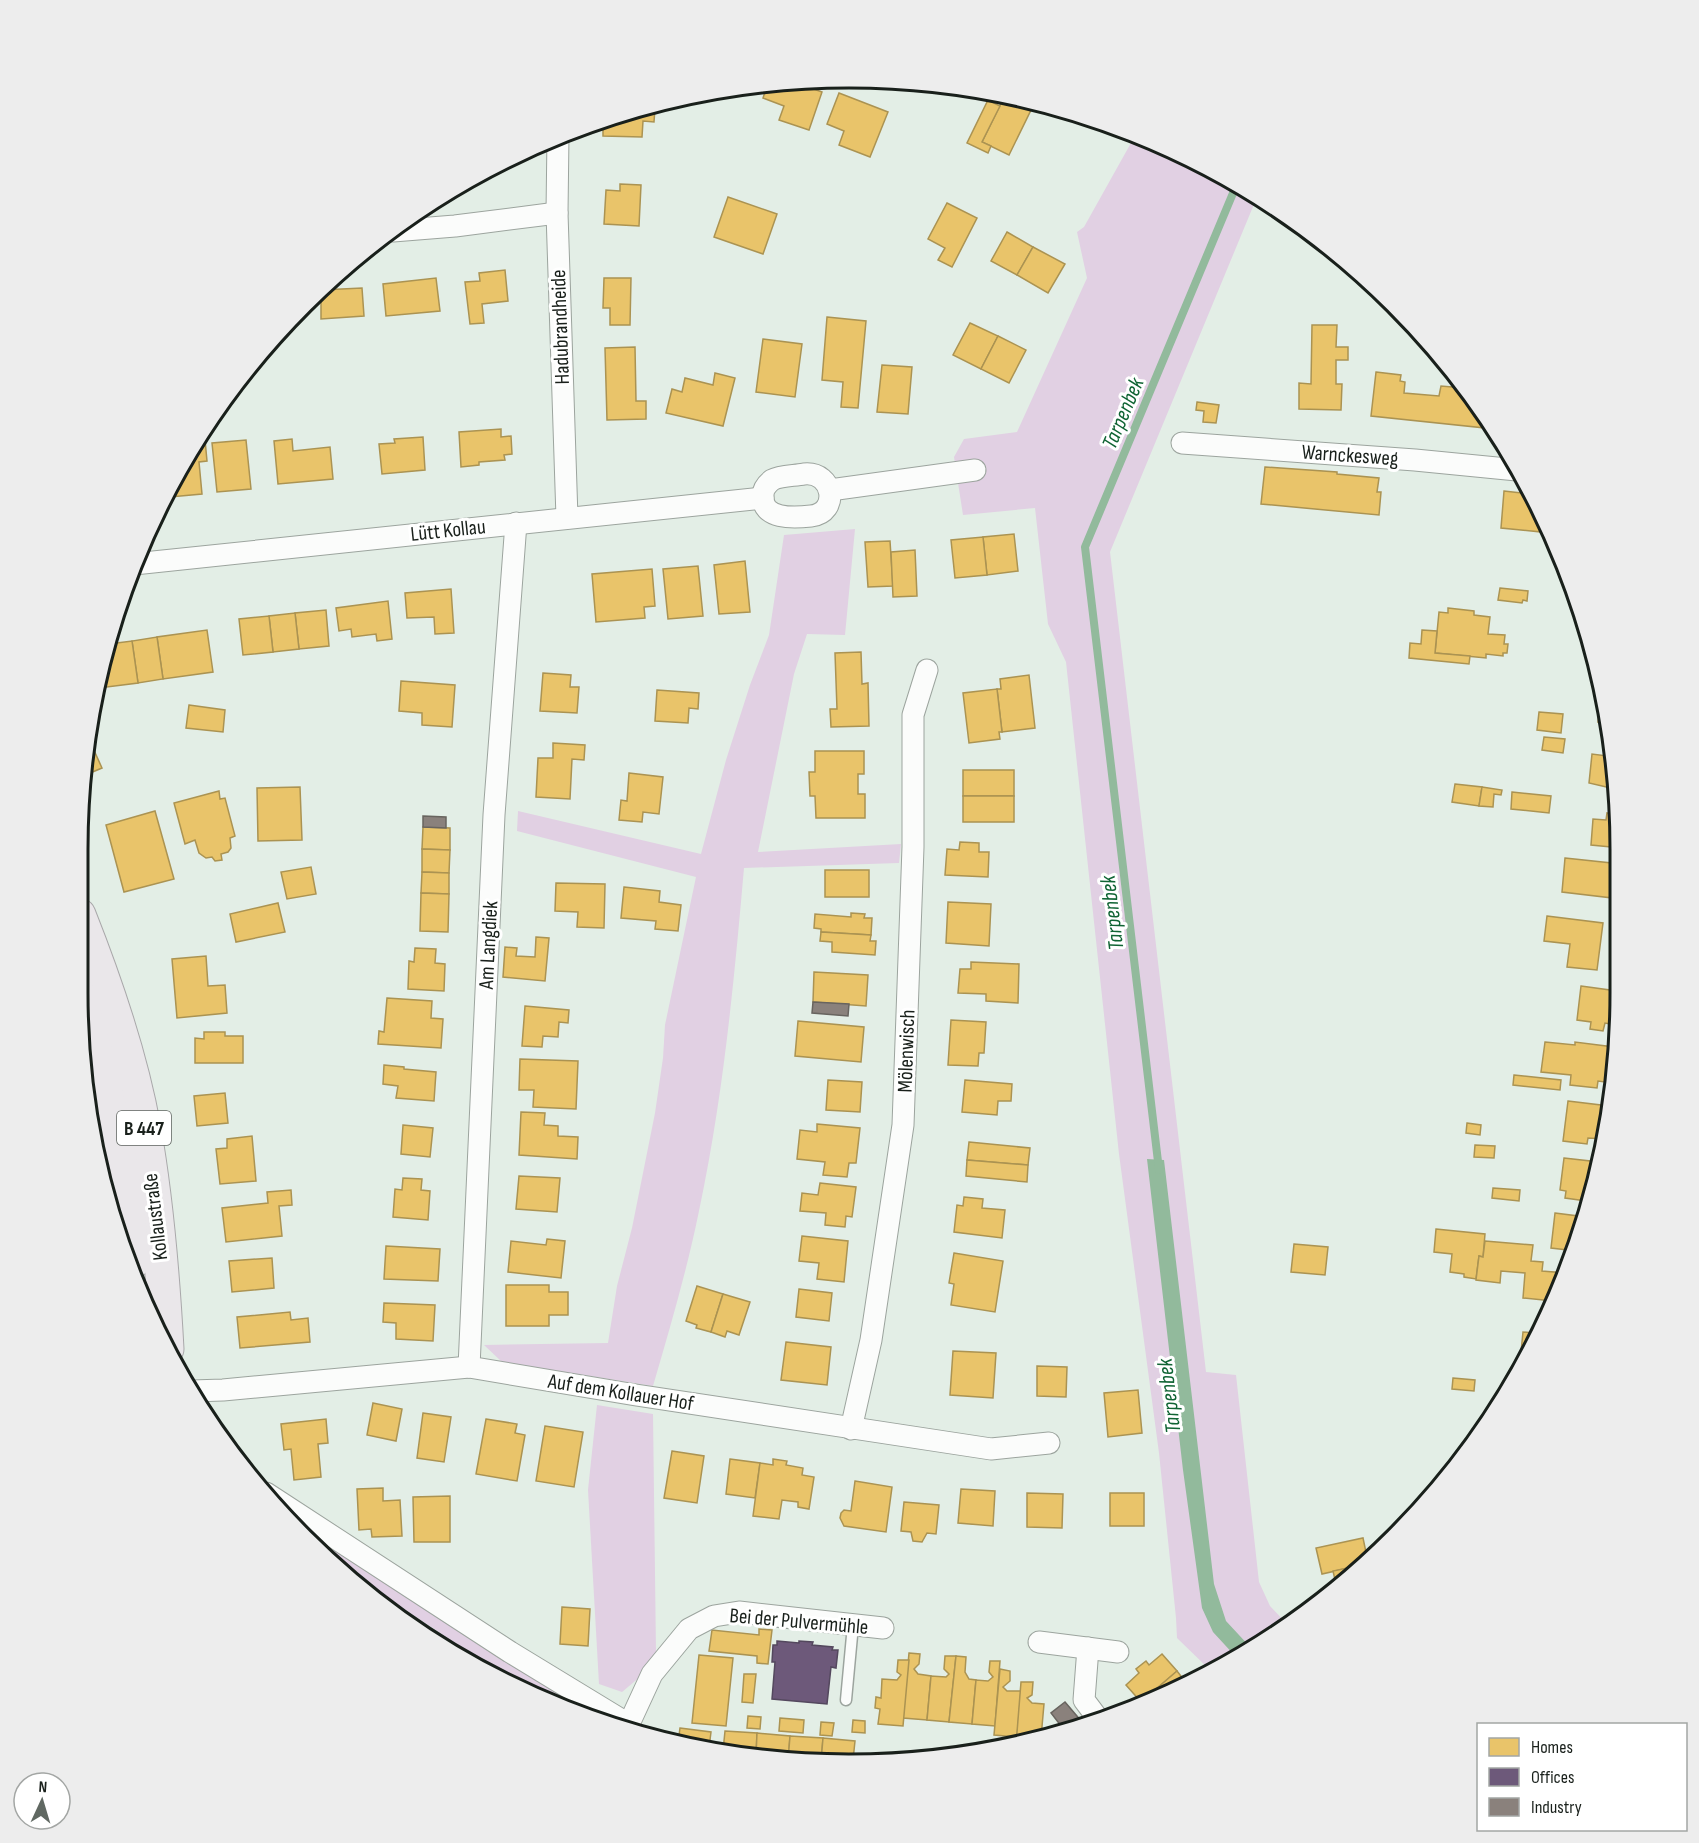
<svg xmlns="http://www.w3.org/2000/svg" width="1699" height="1843" font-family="'Sofia Sans Condensed',sans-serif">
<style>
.green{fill:#e1d0e3}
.water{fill:#92ba9c}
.homes{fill:#e9c46a;stroke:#ab9352;stroke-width:1.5}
.offices{fill:#6d597a;stroke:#54485e;stroke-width:1.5}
.industry{fill:#8a817c;stroke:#68645f;stroke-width:1.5}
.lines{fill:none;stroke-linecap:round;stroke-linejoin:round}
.stream{stroke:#92ba9c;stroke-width:8}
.lane-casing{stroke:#9ca49e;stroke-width:13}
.street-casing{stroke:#9ca49e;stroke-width:23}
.primary-casing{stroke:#a9a8aa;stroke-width:35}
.lane{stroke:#fbfcfb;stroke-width:10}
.street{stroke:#fbfcfb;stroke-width:21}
.primary{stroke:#eae7ea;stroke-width:33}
.labels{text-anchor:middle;stroke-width:6;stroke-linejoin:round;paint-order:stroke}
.shield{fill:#fff;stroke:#5e635f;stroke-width:1.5}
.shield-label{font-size:20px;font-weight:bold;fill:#19201b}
.street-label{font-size:21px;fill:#19201b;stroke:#fff}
.water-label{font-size:22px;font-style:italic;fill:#106434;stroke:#fff}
.rim{fill:none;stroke:#19201b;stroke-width:3}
</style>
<rect width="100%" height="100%" fill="#e3eee6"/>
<g class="green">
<path d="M1136 134 1145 137 1257 197 1110 552 1206 1372 1236 1375 1259 1582 1270 1606 1289 1626 1278 1635 1211 1671 1177 1638 1176 1618 1159 1453 1119 1154 1066 662 1048 624 1035 508 963 515 954 457 964 439 1017 432 1087 278 1077 232 1084 227Z"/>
<path d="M855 529 845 635 807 634 794 674 758 852 901 844 899 863 744 868C734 983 723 1098 699 1211 687 1270 670 1328 653 1386L502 1362 484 1345 608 1343 617 1286 632 1228 655 1113 663 1058 665 1025 696 877 517 831 518 811 701 854 726 760 750 685 769 635 784 535Z"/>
<path d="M597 1405 653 1414 656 1653 641 1676 622 1692 599 1684 588 1490Z"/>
<path d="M282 1510 606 1720 464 1662 341 1574Z"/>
</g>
<path class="water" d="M1147 1159 1164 1160 1214 1584 1226 1621 1252 1649 1236 1657 1213 1632 1202 1608 1183 1470Z"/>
<g class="homes">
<path d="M797 83 822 92 809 130 779 120 784 106 763 98 767 86Z"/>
<path d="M839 93 888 112 870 157 839 145 844 131 827 124Z"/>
<path d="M1005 95 1032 108 1009 155 982 142Z"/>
<path d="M988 100 1000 106 982 142 991 146 988 153 967 143Z"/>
<path d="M651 107 655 108 654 122 643 121 642 137 603 136V122Z"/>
<path d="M620 184 641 185 639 226 604 224 606 190 620 191Z"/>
<path d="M728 197 777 214 763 254 714 237Z"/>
<path d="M947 203 977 218 952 267 938 260 945 248 928 239Z"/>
<path d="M1007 232 1033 247 1017 275 991 261Z"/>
<path d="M1033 247 1065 264 1048 293 1017 275Z"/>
<path d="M505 270 508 301 482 304 484 323 470 324 465 282 480 281 479 273Z"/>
<path d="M436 278 440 311 386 316 383 284Z"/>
<path d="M604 278H631L630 325H610V308H603Z"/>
<path d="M362 288 364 316 321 319V290Z"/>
<path d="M827 317 866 321 858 408 841 407 843 382 822 380Z"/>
<path d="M970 323 998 336 981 369 953 355Z"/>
<path d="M1312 325H1337L1336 347H1348V360H1336V384H1342L1341 410 1299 409V383L1311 384Z"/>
<path d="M998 336 1026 350 1009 383 981 369Z"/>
<path d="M763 339 802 344 795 397 756 392Z"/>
<path d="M635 347 636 401H646V419L607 420 605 348Z"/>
<path d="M882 365 912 367 908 414 877 412Z"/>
<path d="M1376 372 1401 375 1400 381 1405 382 1404 393 1439 396 1441 386 1464 388 1491 421 1495 429 1371 416Z"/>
<path d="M715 373 735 378 723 426 666 413 672 389 682 392 685 378 713 385Z"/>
<path d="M1197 402 1219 405 1216 423 1203 422 1204 411 1196 410Z"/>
<path d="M204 429 207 461 199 462 202 494 170 497 169 493Z"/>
<path d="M501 429V437L511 436 512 454 504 455 505 460 479 462V465L461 467 459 432Z"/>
<path d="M423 437 425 470 382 474 379 444 395 443 394 439Z"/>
<path d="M292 439 293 451 330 447 333 479 278 484 274 441Z"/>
<path d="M246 440 251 489 217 492 212 443Z"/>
<path d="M1265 467 1337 472V474L1379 478 1377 492H1381L1379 515 1261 504Z"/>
<path d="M1504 491 1530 494 1551 533 1501 528Z"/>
<path d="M1014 534 1018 571 987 575 983 537Z"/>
<path d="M983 537 987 575 955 578 951 540Z"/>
<path d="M890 541 893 586 868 587 865 542Z"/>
<path d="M915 550 917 596 893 597 891 552Z"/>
<path d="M745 561 750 612 719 614 714 565Z"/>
<path d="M698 566 703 616 668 619 663 569Z"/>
<path d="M652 569 655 606 644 607 645 618 596 622 592 574Z"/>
<path d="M1500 588 1528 591 1527 601 1523 600 1522 603 1498 600Z"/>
<path d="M451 589 454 633 435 634 434 617 407 618 405 593Z"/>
<path d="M388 601 392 639 377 641 376 634 352 637 351 629 339 631 336 608Z"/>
<path d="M1448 608 1474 611V615L1490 617 1488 634 1505 635 1504 644H1508L1507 653H1503V656L1486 654V658L1435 653 1439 612 1448 613Z"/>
<path d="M326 610 329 646 299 649 295 613Z"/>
<path d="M295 613 299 649 273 652 269 616Z"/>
<path d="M269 616 273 652 243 655 239 619Z"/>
<path d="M207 630 213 672 163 679 157 637Z"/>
<path d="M1422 630 1437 631 1435 653 1470 656 1469 664 1409 658 1410 643 1421 644Z"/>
<path d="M157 637 163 679 138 683 132 641Z"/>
<path d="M132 641 138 683 99 688 98 681 109 644Z"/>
<path d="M861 652 862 684 868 683 869 726 831 727 830 709H837L835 653Z"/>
<path d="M543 673 571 675 570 687H579L577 713 540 711Z"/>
<path d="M1029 675 1035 728 1002 732 997 689H1001L1000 679Z"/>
<path d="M401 681 455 685 452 727 422 725V713L399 711Z"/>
<path d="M997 689 1002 732H999L1000 739 969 743 963 693Z"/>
<path d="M657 690 699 693 698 709 689 708 688 723 655 721Z"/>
<path d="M1601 697 1606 698V699L1609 723 1598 722Z"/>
<path d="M189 705 225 710 223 732 186 728Z"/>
<path d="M1539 712 1563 714 1561 733 1537 730Z"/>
<path d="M88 737 102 768 83 776Z"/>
<path d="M1544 737 1565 739 1563 753 1542 750Z"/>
<path d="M553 743 585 745 584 760 572 759 570 799 536 797 538 758H553Z"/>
<path d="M1609 748H1611L1615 789 1589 783 1592 754 1607 756Z"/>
<path d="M815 751H864V774H858V794H865V818H816L815 796H810L809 772H815Z"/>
<rect x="963" y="770" width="51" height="26"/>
<path d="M629 773 663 777 659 814 643 812 642 822 619 820 621 800 627 801Z"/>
<path d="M1455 784 1482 787 1479 806 1452 802Z"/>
<path d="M300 787 302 840 258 841 257 788Z"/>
<path d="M1482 787 1502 790 1501 795 1494 794 1493 807 1479 806Z"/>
<path d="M219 791 220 799 225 798 235 836 230 838 231 848 228 852 221 854 222 860 215 861 212 857 206 858 199 853 195 840 185 844 174 803Z"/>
<path d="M1512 792 1551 796 1549 813 1511 809Z"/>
<rect x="963" y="796" width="51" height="26"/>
<path d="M1613 806 1617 807 1621 848 1591 845 1593 819 1606 820 1607 813 1612 814Z"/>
<path d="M155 811 174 879 124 892 106 825Z"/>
<path d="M423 827 450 828V850L422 849Z"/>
<path d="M960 842 979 843V852H989L988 877 945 875 947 849 959 850Z"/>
<path d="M422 849 450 850 449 873 422 872Z"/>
<path d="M1565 858 1621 864 1619 906 1611 905 1612 898 1562 892Z"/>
<path d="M311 867 316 894 287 899 281 872Z"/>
<rect x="825" y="870" width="44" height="27"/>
<path d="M422 872 449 873V894L421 893Z"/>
<path d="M556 883 605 884 604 928 577 927 578 912 555 911Z"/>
<path d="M624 887 660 891 659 902 681 905 678 931 655 929 656 921 621 918Z"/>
<path d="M421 893 449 894 448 932 420 931Z"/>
<path d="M948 902 991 904 989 946 946 943Z"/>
<path d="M278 903 285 932 236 942 230 914Z"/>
<path d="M851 913 865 914 864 918H872L871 935 821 932V929L814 928 815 914 851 917Z"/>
<path d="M1547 916 1603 923 1597 970 1567 967 1570 944 1544 941Z"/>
<path d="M821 932 871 935 870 941H876L875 955 832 952V942L820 941Z"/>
<path d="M536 937 549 938 545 981 503 977 505 947 517 948 516 956 535 957Z"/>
<path d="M415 948 436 949 435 963 445 964 444 991 408 989 409 961 414 962Z"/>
<path d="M206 956 208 986 225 985 227 1013 177 1018 172 959Z"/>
<path d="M971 962 1019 964 1018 1003 986 1001V994L958 993 960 969H971Z"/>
<path d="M814 972 868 975 866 1006 813 1002Z"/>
<path d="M1581 986 1617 991 1616 1025 1605 1023 1603 1031 1590 1029 1591 1022 1577 1020Z"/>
<path d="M387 998 432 1001 431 1018 443 1019 441 1048 378 1044 379 1031 384 1032Z"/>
<path d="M525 1006 569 1010 568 1023 559 1022 558 1037 543 1036 542 1047 522 1046Z"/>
<path d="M951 1020 986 1022 984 1053H979L978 1066 948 1065Z"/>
<path d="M798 1021 864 1027 861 1062 795 1056Z"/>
<path d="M204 1032H225V1036H243V1063H195V1038L204 1039Z"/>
<path d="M1545 1042 1575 1045V1042L1614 1047 1615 1067 1612 1083 1598 1081 1597 1088 1570 1085 1571 1075 1541 1072Z"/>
<path d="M520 1059 578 1061 576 1109 533 1107 534 1090H519Z"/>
<path d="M384 1065 404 1067V1069L436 1072 434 1101 396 1098 398 1086 383 1084Z"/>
<path d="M1514 1075 1561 1080 1560 1090 1513 1085Z"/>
<path d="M828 1080 862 1082 860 1112 826 1110Z"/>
<path d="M965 1080 1012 1084 1011 1101H998L997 1115 962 1112Z"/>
<path d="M225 1093 228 1123 197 1126 194 1096Z"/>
<path d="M1568 1101 1609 1106 1607 1121H1608L1604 1139 1588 1138 1587 1144 1563 1141Z"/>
<path d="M521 1112 545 1113 544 1125 558 1126V1136L578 1137 577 1159 519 1155Z"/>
<path d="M1467 1123 1481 1125 1480 1135 1466 1133Z"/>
<path d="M817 1124 860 1128 856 1163H849L847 1177 823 1175 825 1162 797 1159 800 1130 817 1132Z"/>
<path d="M403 1125 433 1128 430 1157 401 1154Z"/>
<path d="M252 1136 256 1181 220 1184 216 1149 227 1148V1139Z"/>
<path d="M969 1142 1030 1148 1028 1165 967 1160Z"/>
<path d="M1475 1145 1495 1146 1494 1158 1474 1157Z"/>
<path d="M1564 1158 1599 1162 1591 1194 1588 1193 1586 1201 1565 1198 1566 1191 1560 1190Z"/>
<path d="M967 1160 1028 1165 1027 1182 966 1176Z"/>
<path d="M519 1176 560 1178 557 1212 516 1209Z"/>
<path d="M403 1178 422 1179 421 1190 430 1191 428 1220 393 1217 395 1189 402 1190Z"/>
<path d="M820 1183 856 1187 852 1217 846 1216 845 1227 825 1225 826 1213 800 1211 802 1193 818 1195Z"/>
<path d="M1493 1188 1520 1190 1519 1201 1492 1198Z"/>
<path d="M291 1190 292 1205 279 1206 282 1236 226 1242 222 1208 268 1203 267 1192Z"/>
<path d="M964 1197 983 1199 982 1208 1005 1210 1002 1238 954 1232 957 1205 963 1206Z"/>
<path d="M1555 1213 1586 1217 1580 1241 1576 1251 1551 1248Z"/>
<path d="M1436 1229 1485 1234 1483 1257 1479 1256 1476 1279 1464 1277V1274L1450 1272 1452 1254 1434 1252Z"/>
<path d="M802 1236 848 1241 844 1282 817 1279 819 1263 799 1261Z"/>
<path d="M547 1239 565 1241 561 1278 508 1272 511 1241 546 1245Z"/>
<path d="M1485 1241 1533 1245 1531 1261 1543 1262 1542 1271 1566 1273 1553 1301 1523 1298 1525 1273 1501 1271 1500 1283 1476 1280 1479 1256 1483 1257Z"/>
<path d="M1294 1244 1328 1247 1325 1275 1291 1272Z"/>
<path d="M386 1246 440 1249 438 1281 384 1279Z"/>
<path d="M954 1253 1003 1261 995 1312 951 1305 954 1284 949 1283Z"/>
<path d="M272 1258 274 1288 232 1292 229 1261Z"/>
<path d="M506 1285H549V1292H568V1315H549V1326H506Z"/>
<path d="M697 1286 723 1294 711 1332 696 1328 697 1325 686 1321Z"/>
<path d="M799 1289 832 1293 829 1321 796 1317Z"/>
<path d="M723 1294 750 1302 739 1335 727 1331 725 1337 711 1332Z"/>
<path d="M384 1303 435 1305 433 1341 396 1339V1323L383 1322Z"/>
<path d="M290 1312 291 1320 308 1318 310 1342 240 1348 237 1317Z"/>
<path d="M1538 1325H1542L1528 1357 1527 1353 1521 1352 1523 1332 1534 1333V1328Z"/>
<path d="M786 1342 831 1347 827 1385 781 1380Z"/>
<path d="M953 1351 996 1353 993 1398 950 1395Z"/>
<path d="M1037 1366 1067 1367 1066 1397 1037 1396Z"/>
<path d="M1453 1378 1475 1380 1474 1391 1452 1389Z"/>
<path d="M1138 1390 1142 1433 1108 1437 1104 1393Z"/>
<path d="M373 1403 402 1409 396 1441 367 1435Z"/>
<path d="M423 1413 451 1417 444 1462 417 1458Z"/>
<path d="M326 1419 328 1443 318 1444 321 1477 294 1480 291 1449 284 1450 281 1424Z"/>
<path d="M486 1419 517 1424 515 1433 525 1435 517 1481 476 1474Z"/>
<path d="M545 1426 583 1432 574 1487 536 1481Z"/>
<path d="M672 1451 704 1456 697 1503 664 1498Z"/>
<path d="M730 1459 760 1463 755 1498 726 1494Z"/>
<path d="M773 1459 787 1461 786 1465 803 1468 802 1475 814 1477 809 1509 798 1507V1502L782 1500 779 1519 753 1516 760 1463 773 1465Z"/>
<path d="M855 1481 892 1487 886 1532 844 1526 840 1518 841 1513 844 1510 851 1511Z"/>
<path d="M383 1488V1501L400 1500 402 1536 372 1537 371 1529 359 1530 357 1489Z"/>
<path d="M961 1489 995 1491 993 1526 958 1523Z"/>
<path d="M1027 1493 1063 1494 1062 1528 1027 1527Z"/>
<rect x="1110" y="1493" width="34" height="33"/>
<path d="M450 1496V1542H414L413 1497Z"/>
<path d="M904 1502 939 1505 936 1534 927 1533 922 1542 913 1541 911 1532 901 1531Z"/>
<path d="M1363 1538 1367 1557 1357 1566 1322 1574 1316 1548Z"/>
<path d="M1357 1566 1336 1584 1333 1571Z"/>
<path d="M562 1607 590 1609 588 1646 560 1644Z"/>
<path d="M759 1629 772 1630 768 1664 757 1663V1656L709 1651 712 1630 759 1635Z"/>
<path d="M909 1653 920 1654 919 1664 914 1669 918 1674 931 1676 927 1720 903 1718Z"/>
<path d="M1162 1654 1177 1671 1141 1702 1126 1685 1139 1673 1136 1669 1146 1661 1149 1665Z"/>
<path d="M699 1655 733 1658 726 1726 692 1723Z"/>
<path d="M945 1656H956L949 1722 927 1720 931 1676 946 1677 949 1674 944 1669Z"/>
<path d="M956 1656 966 1657 965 1672 969 1679 976 1680 972 1724 949 1722Z"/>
<path d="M898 1660H909L903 1726 878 1724 880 1709 875 1708 876 1697 881 1698 882 1679 897 1680 901 1675 897 1672Z"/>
<path d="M990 1661H1000L995 1726 972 1724 976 1680 988 1681 993 1677 989 1672Z"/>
<path d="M1000 1669 1010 1671V1681L1003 1687 1007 1691H1021L1017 1737 994 1735Z"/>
<path d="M1177 1671 1187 1684 1145 1706 1141 1702Z"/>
<path d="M744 1674H756L753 1703 742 1702Z"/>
<path d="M1021 1682H1033L1032 1695 1027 1698 1032 1703 1044 1704 1041 1738 1016 1745Z"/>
<path d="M748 1716 761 1717 760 1729 747 1728Z"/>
<path d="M780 1718 804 1720 803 1733 779 1731Z"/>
<path d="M853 1720 865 1721V1733L852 1732Z"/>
<path d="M821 1722 834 1723 832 1736 820 1735Z"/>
<path d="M680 1728 711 1732 709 1748 678 1743Z"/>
<path d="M725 1731 757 1733 756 1756 723 1751Z"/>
<path d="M757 1733 790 1736 788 1761 756 1756Z"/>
<path d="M790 1736 823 1738 821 1762 799 1763 788 1761Z"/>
<path d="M823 1738 855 1741 853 1760 821 1762Z"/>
</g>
<path class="offices" d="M777 1641 799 1643V1641L813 1642 812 1645 833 1647 832 1650H838L836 1668 831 1667 827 1704 772 1699 775 1662H772L773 1645H777Z"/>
<g class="industry">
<path d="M423 816 446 817V828L423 827Z"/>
<path d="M813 1002 849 1004 848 1016 812 1013Z"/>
<path d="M1065 1702 1082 1722 1076 1727 1065 1731 1051 1713Z"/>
</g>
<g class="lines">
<g class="stream">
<path d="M1159 1170 1085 547 1236 186"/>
<path d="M335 1568 496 1675"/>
</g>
<g class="lane-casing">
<path id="lane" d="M846 1700 853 1625"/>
</g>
<g class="street-casing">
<g id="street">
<path d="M558 135 557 213 567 518"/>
<path d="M393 231 455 226 557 213"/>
<path d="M1182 443 1415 460 1517 470"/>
<path d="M804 474C834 471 840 513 811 516 794 518 761 520 763 495 763 489 767 484 772 480 781 475 794 476 804 474Z"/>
<path d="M830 490 975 470"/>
<path d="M134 564 763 498"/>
<path d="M469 1367 494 815 516 523"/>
<path d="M192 1391 223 1390 469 1367 636 1395 991 1449 1049 1443"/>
<path d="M851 1429 871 1340 903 1125 913 847V715L927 670"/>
<path d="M266 1493 510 1652 620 1719 628 1726 652 1674 689 1629 714 1616 739 1612 883 1628"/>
<path d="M1039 1642 1118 1652"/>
<path d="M1088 1648 1084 1700 1099 1720"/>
</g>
</g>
<g class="primary-casing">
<g id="primary">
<path d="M79 915C106 983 131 1055 144 1128 157 1201 163 1275 167 1349"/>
<path d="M78 993C106 1080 126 1170 133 1262"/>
</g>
</g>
<use href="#lane" class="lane"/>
<use href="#street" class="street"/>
<use href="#primary" class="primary"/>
</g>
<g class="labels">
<rect class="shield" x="117" y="1111" width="54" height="34" rx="4.5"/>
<g class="shield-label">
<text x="144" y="1135">B 447</text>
</g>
<g class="street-label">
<text transform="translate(560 327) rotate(-92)" y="7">Hadubrandheide</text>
<text transform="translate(1350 455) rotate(4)" y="7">Warnckesweg</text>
<text transform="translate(448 530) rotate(-6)" y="7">Lütt Kollau</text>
<text transform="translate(488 945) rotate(-87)" y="7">Am Langdiek</text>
<text transform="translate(906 1051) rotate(-88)" y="7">Mölenwisch</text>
<text transform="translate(155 1217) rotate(-97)" y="7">Kollaustraße</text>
<text transform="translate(621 1392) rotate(9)" y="7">Auf dem Kollauer Hof</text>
<text transform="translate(799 1621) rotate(5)" y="7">Bei der Pulvermühle</text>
</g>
<g class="water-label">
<text transform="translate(1122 413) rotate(-67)" y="8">Tarpenbek</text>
<text transform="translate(1111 913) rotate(-97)" y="8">Tarpenbek</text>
<text transform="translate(1168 1396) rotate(-97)" y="8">Tarpenbek</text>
</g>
</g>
<path d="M0 0H1699V1843H0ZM849 88H849A761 761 0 0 1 1610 849V993A761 761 0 0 1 849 1754H849A761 761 0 0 1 88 993V849A761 761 0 0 1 849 88Z" fill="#ededed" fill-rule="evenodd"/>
<path class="rim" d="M849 88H849A761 761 0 0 1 1610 849V993A761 761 0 0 1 849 1754H849A761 761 0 0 1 88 993V849A761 761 0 0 1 849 88Z"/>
<rect x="1477" y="1723" width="210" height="108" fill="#ffffff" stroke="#a3a6a4" stroke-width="1.5"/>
<rect x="1489" y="1738" width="30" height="18" fill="#e9c46a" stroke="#a3a6a4" stroke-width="1.5"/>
<text x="1531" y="1753" font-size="18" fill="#19201b">Homes</text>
<rect x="1489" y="1768" width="30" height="18" fill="#6d597a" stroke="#a3a6a4" stroke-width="1.5"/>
<text x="1531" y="1783" font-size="18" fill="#19201b">Offices</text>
<rect x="1489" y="1798" width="30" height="18" fill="#8a817c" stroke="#a3a6a4" stroke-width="1.5"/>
<text x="1531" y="1813" font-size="18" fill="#19201b">Industry</text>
<g transform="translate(42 1801) rotate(4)"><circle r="28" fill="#ffffff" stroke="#a3a6a4" stroke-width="1.5"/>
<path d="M0-4.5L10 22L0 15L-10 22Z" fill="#606862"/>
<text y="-9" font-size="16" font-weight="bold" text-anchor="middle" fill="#19201b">N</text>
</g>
</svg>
